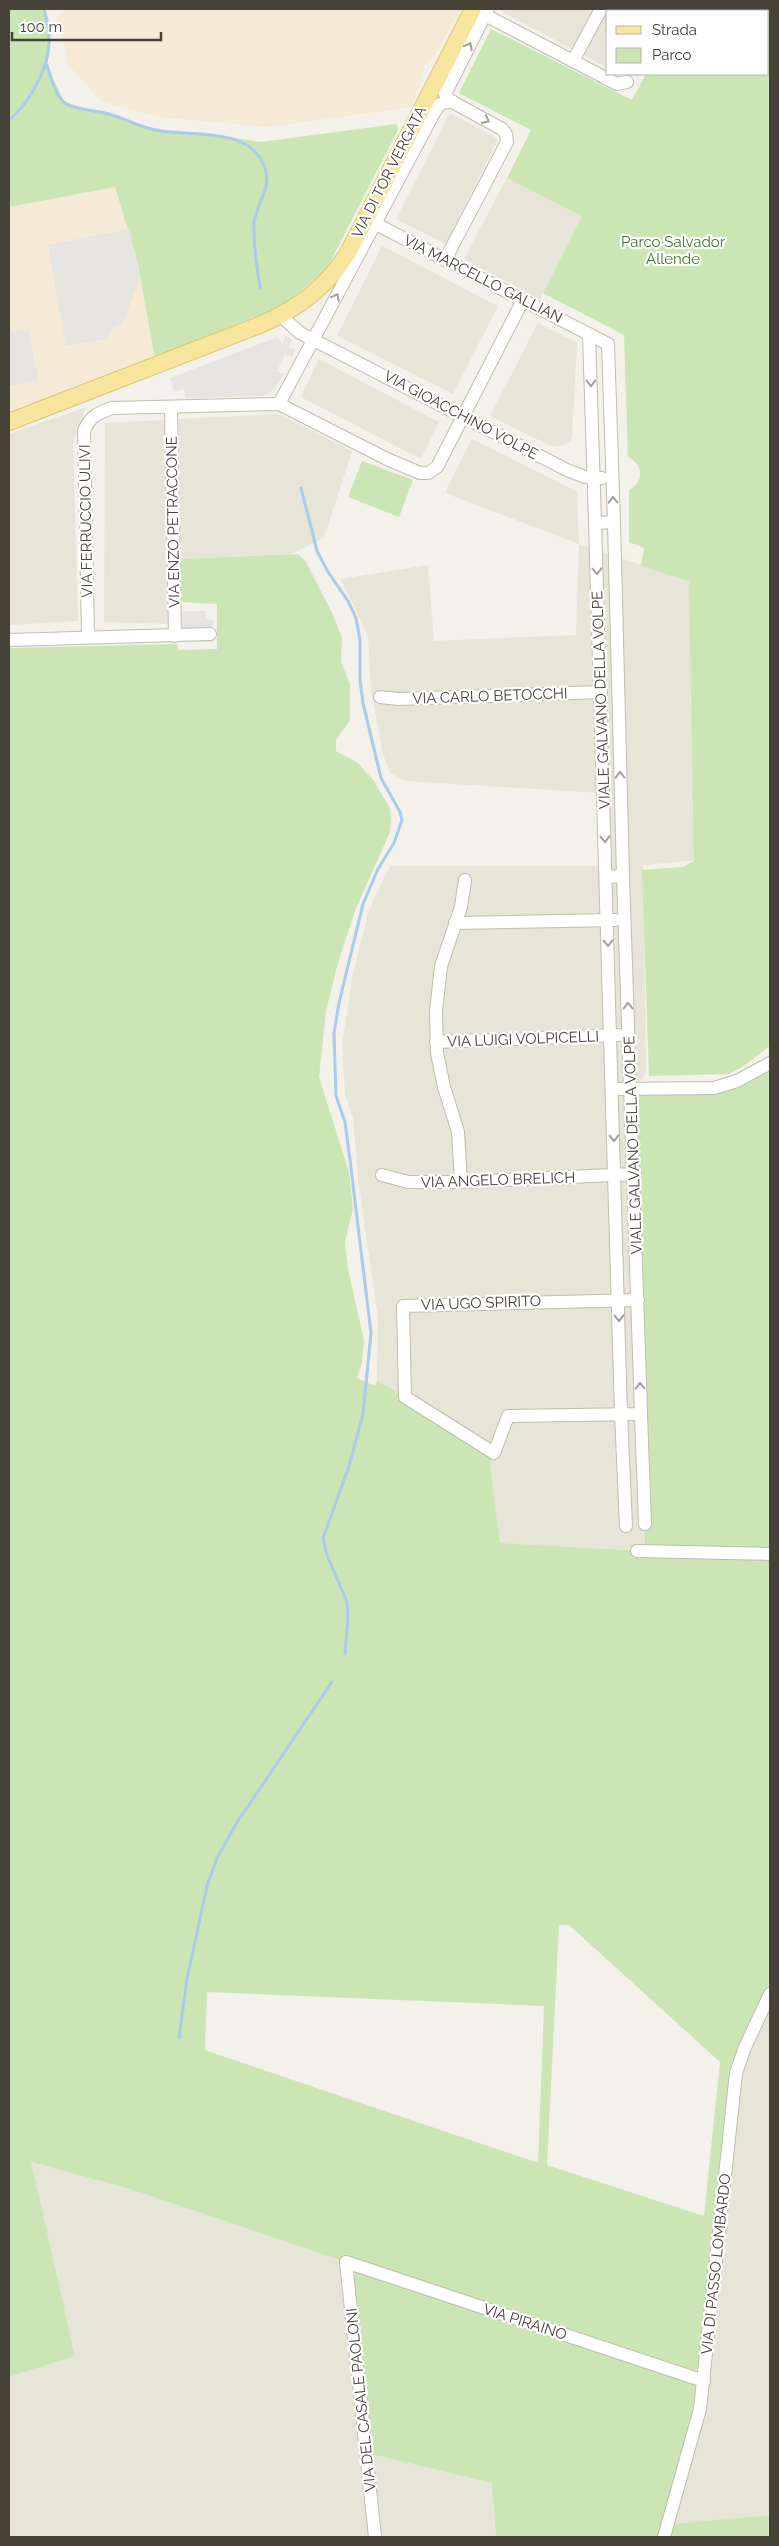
<svg xmlns="http://www.w3.org/2000/svg" width="779" height="2546" font-family="Raleway,sans-serif">
<style>
.residential{fill:#e7e4d8}
.commercial{fill:#f4ead6}
.green{fill:#cbe5b5;fill-rule:evenodd}
.parking{fill:#e5e4e1}
.lines{fill:none;stroke-linecap:round;stroke-linejoin:round}
.stream{stroke:#aacbec;stroke-width:3}
.minor-casing{stroke:#c1bdaf;stroke-width:14}
.major-casing{stroke:#dcc56e;stroke-width:18}
.minor{stroke:#fff;stroke-width:12}
.major{stroke:#f8e69e;stroke-width:16}
.oneway{stroke:#a3a09c}
.labels{text-anchor:middle;stroke-width:4.5;stroke-linejoin:round;paint-order:stroke}
.street-label{font-size:15px;fill:#474238;stroke:#fff}
.park-label{font-size:15px;fill:#43752e;stroke:#fff}
</style>
<rect width="100%" height="100%" fill="#f3f1e9"/>
<g class="residential">
<path d="M497 9H596L574 50Z"/>
<path d="M607 9H678L677 11H608V68L582 54Z"/>
<path d="M450 113 498 139 446 244 396 219Z"/>
<path d="M507 178 582 216 540 299 464 259Z"/>
<path d="M382 246 498 306 453 394 337 336Z"/>
<path d="M538 323 577 343 572 436 571 440 562 446H551L490 416Z"/>
<path d="M319 359 439 422 421 459 301 397Z"/>
<path d="M86 407 73 442 78 621 9 625V434Z"/>
<path d="M279 414 352 451 324 538 291 554 180 559 179 419Z"/>
<path d="M165 420 170 624 104 622 105 423Z"/>
<path d="M472 439 577 492 579 544 689 581 697 860 643 865 646 1074 632 1089 645 1551 500 1543 490 1465 494 1453 377 1380 378 1318 359 1186 353 1118 345 1094 342 1045 353 974 369 910 390 866H606L601 793 406 781 390 773 383 754 371 690 368 636 341 579 428 565 434 641 576 635 579 544 445 493Z"/>
<path d="M770 1994V2515L668 2525 693 2442 733 2096Z"/>
<path d="M30 2162 130 2189 346 2262 367 2452 492 2483 496 2537H9V2377L75 2356Z"/>
</g>
<g class="commercial">
<path d="M68 9H461L442 43 425 66 412 107 268 127 158 117 99 100 68 64 57 17Z"/>
<path d="M115 187 137 260 155 358 9 413V207Z"/>
</g>
<g class="green">
<path d="M9 9H44L51 43 47 65 64 102 168 132 201 133 261 142 396 124 398 126 397 132 326 270 290 300 258 319 254 317 155 358 137 260 115 187 9 207Z"/>
<path d="M679 9H770V1046L745 1065 729 1074 649 1076 642 870 683 867 694 861 689 581 641 566 644 548 629 542V490C645 482 643 464 628 457L624 335 543 293 582 216 507 178 531 130 459 93 491 29 632 100 646 74H768V11H678Z"/>
<path d="M362 461 413 480 399 517 348 497Z"/>
<path d="M298 554 306 562 333 615 342 638 341 662 350 684V720L336 740V751L358 763 374 781 390 808 391 820 390 832 356 908 337 966 326 1011 319 1077 349 1172 353 1209 345 1242 348 1269 364 1341 362 1363 357 1378 375 1386 377 1380 494 1453 490 1465 500 1543 645 1551 632 1089 722 1086 770 1062V1986L741 2042 701 2366 692 2373 346 2262 130 2189 31 2162 75 2356 9 2377V648L177 644 179 650 217 649V604L180 602V559ZM559 1925H569L720 2062 704 2216 547 2165ZM207 1992 544 2006 538 2163 205 2050Z"/>
<path d="M352 2270 700 2384 661 2537H496L492 2483 372 2454Z"/>
<path d="M770 2515V2537H671L674 2524Z"/>
</g>
<g class="parking">
<path d="M129 229 140 278 122 324 113 326 107 339 66 346 48 245Z"/>
<path d="M28 329 38 380 9 386V333Z"/>
<path d="M286 336 292 340 289 347 295 350 292 357 285 355 277 371 284 374 275 388 269 393 262 396 185 398 184 389 174 391 170 378 278 337 282 344Z"/>
<path d="M182 611H205V619L213 620V642L182 641Z"/>
</g>
<g class="lines">
<g class="stream">
<path d="M47 65C51 77 54 94 65 103 75 110 93 110 105 113 123 117 138 127 155 130 188 137 250 125 265 168 272 189 256 204 254 223 253 244 257 267 260 288"/>
<path d="M9 120C18 113 25 104 31 94 49 65 54 42 44 9"/>
<path d="M301 488 317 551 328 572 348 601 356 618 360 640V680L363 703 381 778 400 812 402 820 394 843 378 869 363 904 339 1003 334 1033 336 1096 345 1122 350 1160 371 1333 363 1414 349 1466 323 1538 327 1555 347 1602 348 1618 345 1654"/>
<path d="M179 2038 187 1979 207 1886 217 1858 236 1824 332 1682"/>
</g>
<g class="minor-casing">
<g id="minor">
<path d="M485 15 617 84 627 82"/>
<path d="M573 61 601 9"/>
<path d="M376 224 608 344 614 522 595 523 589 334"/>
<path d="M445 260 507 142 506 134 502 129 449 100 445 94 488 9"/>
<path d="M280 315 300 333 567 470 585 477 602 478"/>
<path d="M279 404 435 111 440 104 452 101"/>
<path d="M171 408 175 636"/>
<path d="M614 522 623 876"/>
<path d="M595 523 621 1414 626 1526"/>
<path d="M88 637 84 431C90 416 98 413 112 408L279 404 387 459 420 473H428L437 467 523 300"/>
<path d="M9 640 210 634"/>
<path d="M380 697 398 699 601 692"/>
<path d="M606 877 623 876C630 1056 636 1235 641 1414L508 1416 494 1453 405 1397 403 1306 638 1300"/>
<path d="M455 923 615 920"/>
<path d="M436 1042 619 1035"/>
<path d="M613 1089 714 1088 737 1081 770 1063"/>
<path d="M382 1175 408 1182H461L635 1174"/>
<path d="M461 1182 458 1132 444 1087 437 1053 436 1011 441 966 461 907 465 880"/>
<path d="M641 1414 645 1524"/>
<path d="M637 1551 770 1554"/>
<path d="M375 2537 346 2262 704 2381"/>
<path d="M664 2537 700 2409 736 2073 745 2047 770 1994"/>
</g>
</g>
<g class="major-casing">
<path id="major" d="M9 422 262 324C299 308 330 285 350 249L473 9"/>
</g>
<use href="#minor" class="minor"/>
<use href="#major" class="major"/>
</g>
<defs><path id="oneway-chevron" d="M-2-3.5L2.5 0L-2 3.5" fill="none" stroke-width="1.6" stroke-linecap="round" stroke-linejoin="round" transform="scale(1.25)"/></defs>
<g class="oneway">
<use href="#oneway-chevron" transform="translate(469 46) rotate(-62)"/>
<use href="#oneway-chevron" transform="translate(486 120) rotate(28)"/>
<use href="#oneway-chevron" transform="translate(336 297) rotate(-62)"/>
<use href="#oneway-chevron" transform="translate(591 383) rotate(88)"/>
<use href="#oneway-chevron" transform="translate(613 500) rotate(-92)"/>
<use href="#oneway-chevron" transform="translate(597 571) rotate(88)"/>
<use href="#oneway-chevron" transform="translate(620 775) rotate(-92)"/>
<use href="#oneway-chevron" transform="translate(605 839) rotate(88)"/>
<use href="#oneway-chevron" transform="translate(608 943) rotate(88)"/>
<use href="#oneway-chevron" transform="translate(628 1006) rotate(-92)"/>
<use href="#oneway-chevron" transform="translate(614 1138) rotate(88)"/>
<use href="#oneway-chevron" transform="translate(619 1318) rotate(89)"/>
<use href="#oneway-chevron" transform="translate(640 1386) rotate(-91)"/>
</g>
<g class="labels">
<g class="street-label">
<text transform="translate(389 172) rotate(-63)" y="5">VIA DI TOR VERGATA</text>
<text transform="translate(483 279) rotate(27)" y="5">VIA MARCELLO GALLIAN</text>
<text transform="translate(461 415) rotate(28)" y="5">VIA GIOACCHINO VOLPE</text>
<text transform="translate(86 521) rotate(-91)" y="5">VIA FERRUCCIO ULIVI</text>
<text transform="translate(173 522) rotate(-91)" y="5">VIA ENZO PETRACCONE</text>
<text transform="translate(490 696) rotate(-2)" y="5">VIA CARLO BETOCCHI</text>
<text transform="translate(601 700) rotate(-92)" y="5">VIALE GALVANO DELLA VOLPE</text>
<text transform="translate(523 1039) rotate(-2)" y="5">VIA LUIGI VOLPICELLI</text>
<text transform="translate(633 1145) rotate(-92)" y="5">VIALE GALVANO DELLA VOLPE</text>
<text transform="translate(498 1180) rotate(-2)" y="5">VIA ANGELO BRELICH</text>
<text transform="translate(481 1303) rotate(-2)" y="5">VIA UGO SPIRITO</text>
<text transform="translate(716 2264) rotate(-84)" y="5">VIA DI PASSO LOMBARDO</text>
<text transform="translate(525 2322) rotate(18)" y="5">VIA PIRAINO</text>
<text transform="translate(361 2400) rotate(-96)" y="5">VIA DEL CASALE PAOLONI</text>
</g>
<g class="park-label">
<text x="673" y="247">Parco Salvador<tspan x="673" dy="17">Allende</tspan></text>
</g>
</g>
<rect width="779" height="2546" fill="none" stroke="#474238" stroke-width="20"/>
<rect x="606" y="10" width="162" height="65" fill="#ffffff" stroke="#b5b3af"/>
<rect x="616" y="26" width="25" height="8" fill="#f8e69e" stroke="#b5b3af"/>
<text x="652" y="35" font-size="15" fill="#474238">Strada</text>
<rect x="616" y="48" width="25" height="15" fill="#cbe5b5" stroke="#b5b3af"/>
<text x="652" y="60" font-size="15" fill="#474238">Parco</text>
<path d="M12 32v8h149v-8" fill="none" stroke="#474238" stroke-width="2.5"/>
<text x="20" y="32" font-size="15" fill="#474238" stroke="#ffffff" stroke-width="4" paint-order="stroke">100 m</text>
</svg>
